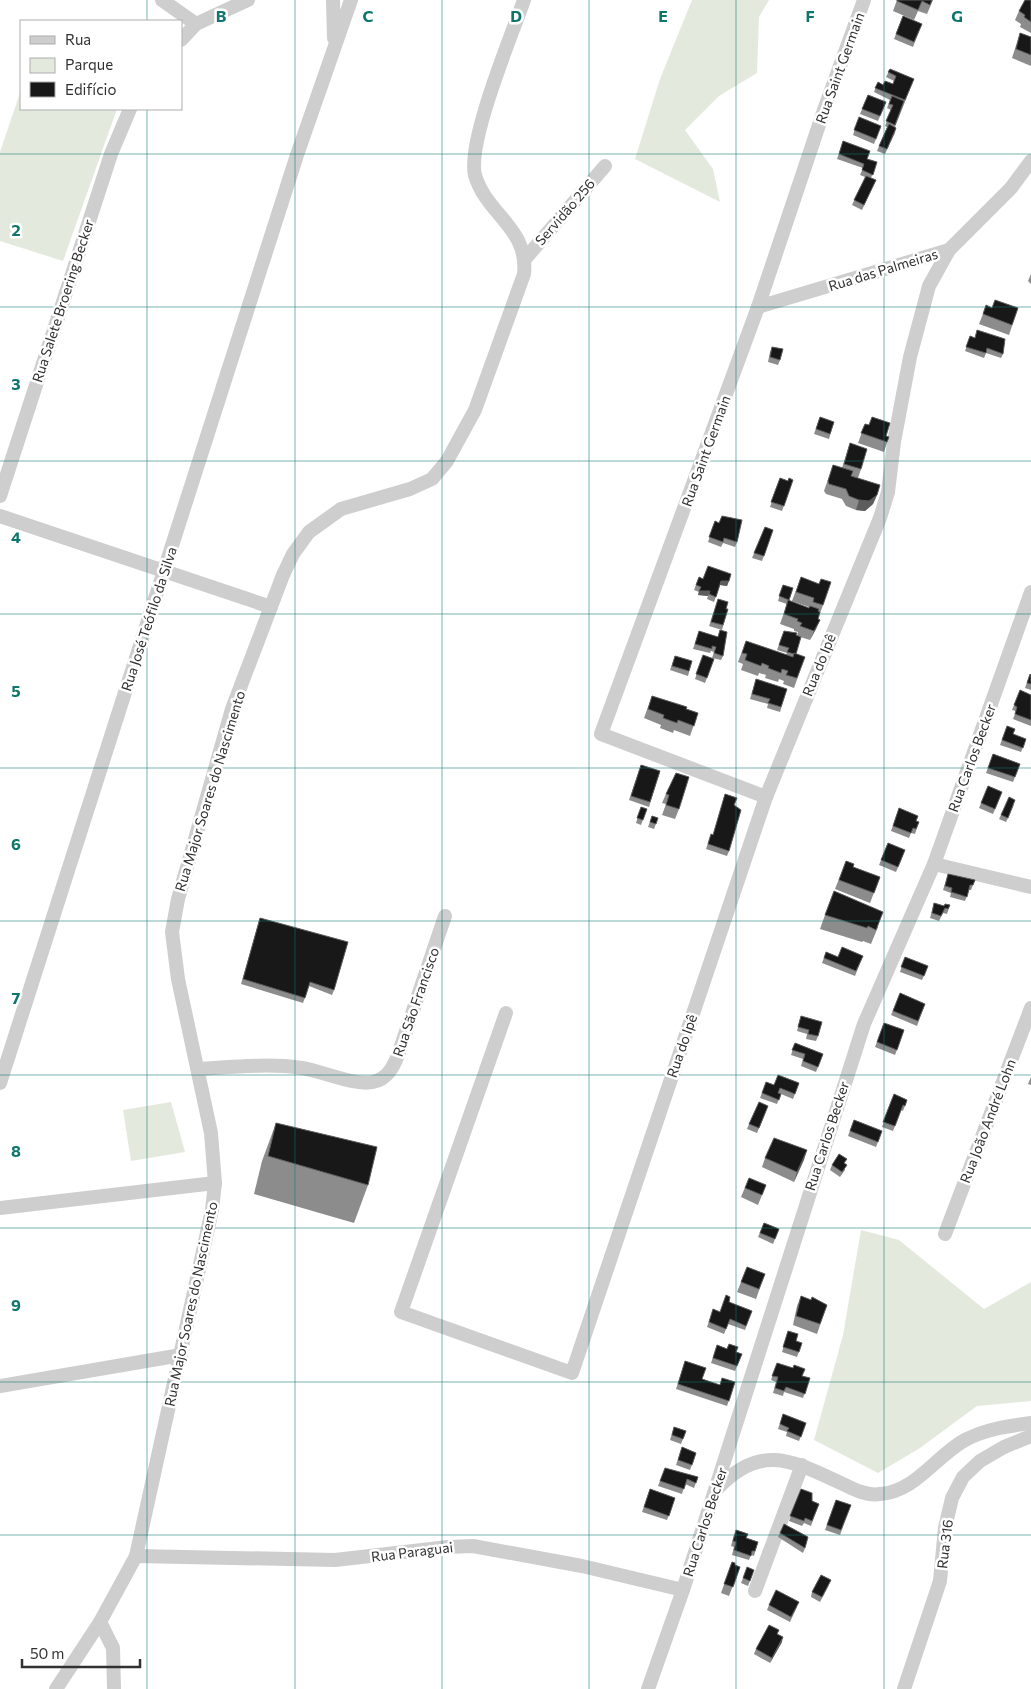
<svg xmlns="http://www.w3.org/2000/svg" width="1031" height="1689" font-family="Commissioner,sans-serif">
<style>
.green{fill:#e4e9dd}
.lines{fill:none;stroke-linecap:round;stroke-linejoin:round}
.street{stroke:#cecece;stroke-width:14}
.wall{fill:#8c8c8c}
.shaded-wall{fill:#5d5d5d}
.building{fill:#181818;stroke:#5d5d5d}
.grid{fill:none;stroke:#0f766e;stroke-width:1;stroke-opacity:0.55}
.labels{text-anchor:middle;stroke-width:5;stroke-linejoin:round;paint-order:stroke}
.street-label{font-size:14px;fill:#313131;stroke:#fff}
.grid-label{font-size:16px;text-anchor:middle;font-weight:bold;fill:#0f766e;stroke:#fff;stroke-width:5;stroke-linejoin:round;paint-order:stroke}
</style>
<rect width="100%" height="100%" fill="#fff"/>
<g class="green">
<path d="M692 0H769L759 17 757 73 719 96 685 130 713 169 720 202 635 159 660 79Z"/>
<path d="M21 90V109H117L63 261 0 241V152Z"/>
<path d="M171 1102 185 1152 131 1161 123 1110Z"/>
<path d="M861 1230 899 1240 984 1309 1031 1282V1401L977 1406 920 1448 878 1473 814 1440 843 1335Z"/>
</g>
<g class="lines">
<g class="street">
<path d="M162 0 196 24"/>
<path d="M333 0 334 38"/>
<path d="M181 40 196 24 248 0"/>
<path d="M525 259 605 166"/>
<path d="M758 307 949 250 1011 188 1031 161"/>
<path d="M0 496 111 154 130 109"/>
<path d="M0 516 271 607"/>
<path d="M766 797 601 734 758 307 824 110 864 0"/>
<path d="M934 864 1031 887"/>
<path d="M506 1013 401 1312 572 1373 766 797 880 518 888 492 894 442 910 357 929 286 949 250"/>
<path d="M199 1069C233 1067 269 1063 302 1068 322 1071 354 1086 373 1082 387 1079 393 1068 398 1055L445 916"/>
<path d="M0 1083 297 155 351 0"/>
<path d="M0 1208 215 1183"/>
<path d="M945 1234 1031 1008"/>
<path d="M0 1386 181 1355"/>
<path d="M717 1489C761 1442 793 1461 843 1484 855 1490 867 1496 880 1494 915 1492 936 1456 965 1440 986 1429 1008 1426 1031 1423"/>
<path d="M136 1556 335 1560 448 1547 473 1546 582 1566 683 1590"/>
<path d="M755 1591 802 1465"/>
<path d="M100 1622 113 1648 114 1689"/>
<path d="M56 1689 100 1622 136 1556 212 1210 215 1183 211 1133 178 979 172 932 178 899 232 709 283 575 293 554 309 532 341 509 410 489 432 479 447 461 475 410 524 274C529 228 486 214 475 175 467 142 511 37 524 0"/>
<path d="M648 1689 683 1590 864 1024 934 864 1031 592"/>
<path d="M904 1689 940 1581 945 1528 952 1498 963 1477 980 1461 1004 1447 1031 1436"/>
</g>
</g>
<g class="wall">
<path d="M897 0H933L927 14 918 11 914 20 893 11Z"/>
<path d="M1031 0V33L1020 27 1021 24 1015 20 1019 11Z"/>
<path d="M903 16 922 24 913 47 894 39Z"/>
<path d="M1020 33 1031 37V66L1012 58Z"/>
<path d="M890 69 914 79 895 127 896 128 895 133 885 154 877 151 887 127 885 126 891 110 887 108 890 100 874 92 878 82 883 85 893 84 894 81 886 77Z"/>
<path d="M868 95 886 102 878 121 860 114Z"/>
<path d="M859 117 881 126 874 144 853 135Z"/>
<path d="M843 141 867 159 877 162 871 178 876 180 862 210 852 205 865 177 860 175 863 168 837 159Z"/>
<path d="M1031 274V284L1028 281Z"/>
<path d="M992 308H1018L1009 335 979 324 983 314Z"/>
<path d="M970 336 1003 354 1001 358 986 353 984 358 965 351Z"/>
<path d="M772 347 780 360 778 365 768 362 770 352Z"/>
<path d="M820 417 834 422 829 439 814 434Z"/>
<path d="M865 424 889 437 884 452 858 443Z"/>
<path d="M850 443 861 469 858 478 877 495 873 504 865 511 856 510 846 506 842 499 826 494 824 491 833 465 842 468Z"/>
<path d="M780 478 788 481 793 480 782 511 770 507Z"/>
<path d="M715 521 737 542 735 547 723 543 721 547 708 542Z"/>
<path d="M765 527 773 530 762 561 752 558Z"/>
<path d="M731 574 727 586 720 585 714 602 707 599 708 596 698 595 699 592 694 590 699 577 703 579Z"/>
<path d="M801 577 823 605 818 619 820 620 816 629 810 640 797 636 798 632 794 631V629L780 624 787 604 778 601 783 585 793 588 789 601 809 608V607L792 601Z"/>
<path d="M718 599 726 609H728L722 630 709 626Z"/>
<path d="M720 630 723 656 721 660 712 658 714 652 711 651 710 653 693 649 699 631 718 637Z"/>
<path d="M784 631 796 635V654L805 657 794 688 783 684 784 681 779 679 778 682 765 678 766 675 759 673 758 676 741 670 743 664 738 662 746 641 786 655 787 653 777 650Z"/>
<path d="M703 655 714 659 705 683 695 679Z"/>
<path d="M675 656 692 661 688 676 670 670Z"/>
<path d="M1030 674 1031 675V690L1025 688Z"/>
<path d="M756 679 787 689 780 712 767 708 768 704 750 699Z"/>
<path d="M1020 690 1031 695V726L1013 719 1016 711 1012 710Z"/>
<path d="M652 696 698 713 690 736 674 730 673 733 660 728 661 725 644 718Z"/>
<path d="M1007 726 1013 734 1026 739 1021 752 1000 745Z"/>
<path d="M993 754 1020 764 1013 782 986 773Z"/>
<path d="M641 765 660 771 649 807 629 800Z"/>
<path d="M676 773 679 809 675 819 662 815 666 804 662 803 666 794Z"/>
<path d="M988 786 1002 792 993 814 979 808Z"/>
<path d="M734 805 729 851 727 856 706 849 711 834 713 835Z"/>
<path d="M1014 805 1006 822 999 819 1001 815Z"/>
<path d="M641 807 647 809 641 825 636 823Z"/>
<path d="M899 808 916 820 919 822 915 834 911 833 909 838 891 831Z"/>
<path d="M652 816 658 818 654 829 648 827Z"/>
<path d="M888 843 905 850 896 872 879 865Z"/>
<path d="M846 861 853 867 880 877 870 903 835 889Z"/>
<path d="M948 874 975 880 971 890H969L965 901 950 897 951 893 943 890Z"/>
<path d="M934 903 944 906 950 905 947 914 943 913 939 921 930 918Z"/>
<path d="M825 915 878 927 871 944 863 941 862 942 820 929Z"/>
<path d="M260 918 334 990 332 995 309 986 303 1003 241 984Z"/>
<path d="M826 952 838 957 863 956 855 976 822 963Z"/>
<path d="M905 957 928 966 922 980 900 972Z"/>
<path d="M900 993 925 1004 917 1026 891 1015Z"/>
<path d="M801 1016 818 1036 816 1041 806 1039 807 1034 797 1031Z"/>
<path d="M884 1023 904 1030 895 1055 875 1047Z"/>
<path d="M795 1043 823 1054 816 1072 801 1066 803 1059 791 1055Z"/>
<path d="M1031 1077V1085L1028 1084Z"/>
<path d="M766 1082 774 1085 799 1083 793 1099 781 1094 777 1104 760 1098Z"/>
<path d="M894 1094 907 1100 903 1111 901 1110 893 1131 882 1127Z"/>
<path d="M766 1111 757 1133 747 1129 749 1124Z"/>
<path d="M854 1120 882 1131 876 1147 848 1136Z"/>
<path d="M276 1123 368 1185 354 1223 254 1194 262 1161Z"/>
<path d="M807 1150 794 1182 762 1167 765 1158Z"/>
<path d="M845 1164V1170L840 1177 830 1170 832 1165Z"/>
<path d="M749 1178 766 1185 758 1205 741 1197Z"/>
<path d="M764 1223 779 1229 773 1244 758 1237Z"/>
<path d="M747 1267 765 1274 756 1299 737 1292Z"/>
<path d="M801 1296 827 1305 817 1334 793 1325 797 1306Z"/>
<path d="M729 1302 752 1311 745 1330 728 1324 724 1334 707 1327 713 1309 720 1312Z"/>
<path d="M788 1331 796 1341 802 1343 797 1357 782 1352Z"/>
<path d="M717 1345 742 1354 735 1371 711 1363Z"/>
<path d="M685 1361 702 1379 719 1385 735 1382 727 1406 676 1389Z"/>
<path d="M777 1363 802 1376 810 1378 803 1398 784 1392 783 1396 773 1393 776 1382 771 1380Z"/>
<path d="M783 1414 806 1423 799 1441 786 1436 787 1432 778 1429Z"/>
<path d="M674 1427 686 1431 681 1444 670 1440Z"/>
<path d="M682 1447 696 1453 690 1470 676 1465Z"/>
<path d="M665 1468 698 1477 694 1488 685 1484 682 1494 658 1486Z"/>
<path d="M650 1489 675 1498 667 1520 642 1512Z"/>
<path d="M801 1489 812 1501 819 1504 811 1526 804 1523 802 1526 789 1521Z"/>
<path d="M836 1500 851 1505 840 1535 825 1530Z"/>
<path d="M784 1524 805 1548 803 1553 778 1537Z"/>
<path d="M734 1535 758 1542 754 1556 751 1555 749 1560 732 1555 734 1547 731 1546Z"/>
<path d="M732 1562 735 1565 740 1567 729 1596 721 1593Z"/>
<path d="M754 1570 748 1586 741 1583 743 1578Z"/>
<path d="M829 1585 820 1602 811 1597 812 1592Z"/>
<path d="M769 1605 797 1607 790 1622 767 1610Z"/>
<path d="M777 1634 782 1642 770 1663 754 1654 756 1649Z"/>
</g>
<g class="shaded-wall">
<path d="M877 495 873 504 865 511 856 510 859 500Z"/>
<path d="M721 581H729L727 586 720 585Z"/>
<path d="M699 591H710L708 596 698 595Z"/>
<path d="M820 620 816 629 810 640 814 631Z"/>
<path d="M807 1150 804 1160 794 1182 797 1172Z"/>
<path d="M783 1637 782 1642 770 1663 772 1658Z"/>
</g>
<g class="building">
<path d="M897 0H932L930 5 922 1 918 10 897 1Z"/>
<path d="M1025 0H1031V22L1024 17 1025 15 1019 11Z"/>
<path d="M903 16 922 24 914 42 896 34Z"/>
<path d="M1020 33 1031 37V55L1016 49Z"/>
<path d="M890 69 914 79 905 100 875 88 878 82 883 85 885 81 893 84 896 76 888 72Z"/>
<path d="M868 95 886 102 880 116 862 109Z"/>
<path d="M892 96 904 101 895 125 886 121 893 105 889 104Z"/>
<path d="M859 117 881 126 876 139 854 130Z"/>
<path d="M889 124 896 128 887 149 879 146Z"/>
<path d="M843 141 870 151 867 159 877 162 873 175 862 170 864 164 839 154Z"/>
<path d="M866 176 876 180 864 205 854 200Z"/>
<path d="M995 300 1018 308 1012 325 983 314 986 305 992 308Z"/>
<path d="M977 330 1005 339 1003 354 987 348 986 353 966 347 970 336 975 338Z"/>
<path d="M772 347 783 349 780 360 770 357Z"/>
<path d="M820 417 834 422 830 434 816 429Z"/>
<path d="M872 417 890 423 886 436 889 437 887 442 861 433 865 424 869 425Z"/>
<path d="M850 443 867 449 861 469 844 464Z"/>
<path d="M833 465 853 471 851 476 880 485 877 495 869 501 859 500 849 496 846 489 829 484 828 481Z"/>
<path d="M780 478 788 481 789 478 793 480 784 506 771 502Z"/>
<path d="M722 516 742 520 737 542 724 538 723 542 709 537 715 521 719 523Z"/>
<path d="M765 527 773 530 764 556 754 553Z"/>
<path d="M708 566 731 574 729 581H721L716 597 709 594 710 591H699L701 587 696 585 699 577 703 579Z"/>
<path d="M801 577 819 584 821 579 831 582 823 605 813 602 814 598 796 592Z"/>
<path d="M783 585 793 588 789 600 779 596Z"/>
<path d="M718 599 728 602 726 609H728L723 625 711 622Z"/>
<path d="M788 600 809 608 810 606 819 609 818 611 820 612 818 619 820 620 814 631 800 626 802 623 797 621 798 619 784 614Z"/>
<path d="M720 630 727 632 723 656 714 653 716 647 712 646V649L695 644 699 631 718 637Z"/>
<path d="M784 631 797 633 796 635 801 637 796 654 794 653V654L787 652 789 648 779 645Z"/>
<path d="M746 641 793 657 794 653 805 657 797 678 786 675 788 671 782 669 781 673 768 668 769 666 762 663 761 666 745 660 747 654 742 653Z"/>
<path d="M703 655 714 659 707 678 696 674Z"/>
<path d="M675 656 692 661 689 671 672 666Z"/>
<path d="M1030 674 1031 675V684L1027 683Z"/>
<path d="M756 679 787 689 781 707 768 703 770 699 752 694Z"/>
<path d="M1020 690 1031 695V720L1015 714 1017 707 1014 705Z"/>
<path d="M652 696 687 707 686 709 698 713 694 726 678 720 677 723 663 718 664 715 648 709Z"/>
<path d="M1007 726 1015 729 1013 734 1026 739 1023 748 1002 740Z"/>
<path d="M993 754 1020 764 1015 777 988 768Z"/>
<path d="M641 765 660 771 650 802 631 796Z"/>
<path d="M676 773 689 777 679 809 666 805 669 795 666 794Z"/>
<path d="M988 786 1002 792 995 809 981 803Z"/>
<path d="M725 794 737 798 734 805 741 810 729 851 708 844 711 834 713 835Z"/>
<path d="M1009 797 1015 800 1008 818 1001 815Z"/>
<path d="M641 807 647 809 643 820 637 818Z"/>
<path d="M899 808 918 816 916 821 919 822 916 829 913 828 911 833 893 826Z"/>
<path d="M652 816 658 818 656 824 650 822Z"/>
<path d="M888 843 905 850 898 867 881 860Z"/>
<path d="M846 861 854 864 853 867 880 877 874 893 839 880Z"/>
<path d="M948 874 975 880 973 885H970L967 897 951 892 952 888 945 886Z"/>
<path d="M834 891 883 912 876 930 868 926 867 928 825 915Z"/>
<path d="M934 903 944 906 945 904 950 905 948 909 945 908 941 916 932 913Z"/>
<path d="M260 918 348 942 334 990 310 982 305 998 243 979Z"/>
<path d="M842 947 863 956 856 971 824 958 826 952 838 957Z"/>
<path d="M905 957 928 966 924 976 901 967Z"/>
<path d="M900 993 925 1004 918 1021 893 1011Z"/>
<path d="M801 1016 822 1022 818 1036 808 1034 809 1030 798 1027Z"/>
<path d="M884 1023 904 1030 897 1050 877 1042Z"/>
<path d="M795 1043 823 1054 818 1067 803 1061 805 1054 792 1050Z"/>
<path d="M778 1075 799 1083 795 1094 780 1088 778 1093 781 1094 779 1100 762 1093 766 1082 774 1085Z"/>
<path d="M894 1094 907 1100 905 1106 903 1105 895 1126 883 1122Z"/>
<path d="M759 1102 768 1106 759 1128 749 1124Z"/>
<path d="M854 1120 882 1131 878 1142 850 1131Z"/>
<path d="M276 1123 377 1147 368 1185 268 1156Z"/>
<path d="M774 1138 807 1150 797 1172 765 1158Z"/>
<path d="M839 1154 847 1159 844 1163 847 1165 842 1172 832 1165Z"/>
<path d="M749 1178 766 1185 762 1195 745 1188Z"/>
<path d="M764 1223 779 1229 775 1239 760 1233Z"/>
<path d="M747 1267 765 1274 759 1289 741 1282Z"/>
<path d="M726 1295 730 1297 729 1302 752 1311 746 1326 730 1319 726 1329 709 1322 713 1309 720 1312Z"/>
<path d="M801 1296 811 1300 812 1297 827 1305 820 1324 796 1316Z"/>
<path d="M788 1331 798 1334 796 1341 802 1343 799 1352 783 1347Z"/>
<path d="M729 1344 738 1347 736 1352 742 1354 737 1366 713 1358 717 1345 727 1349Z"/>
<path d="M685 1361 706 1368 702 1379 720 1385 722 1378 735 1382 729 1401 678 1384Z"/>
<path d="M777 1363 793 1368 794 1365 805 1369 802 1376 810 1378 805 1394 786 1387 784 1391 775 1388 778 1377 772 1376Z"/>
<path d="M783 1414 806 1423 801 1437 787 1431 789 1428 780 1424Z"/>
<path d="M674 1427 686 1431 683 1439 672 1435Z"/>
<path d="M682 1447 696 1453 692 1465 678 1460Z"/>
<path d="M665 1468 698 1477 696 1483 687 1479 684 1489 660 1481Z"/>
<path d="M650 1489 675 1498 669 1516 644 1507Z"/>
<path d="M801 1489 812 1493V1501L819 1504 812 1521 805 1518 804 1521 790 1516Z"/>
<path d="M836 1500 851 1505 841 1530 827 1525Z"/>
<path d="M784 1524 808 1537 805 1548 780 1533Z"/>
<path d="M736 1530 748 1534 746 1538 758 1542 755 1551H752L751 1556 734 1550 736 1542 733 1541Z"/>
<path d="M732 1562 735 1563V1565L740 1567 733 1587 724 1584Z"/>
<path d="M747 1567 754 1570 750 1581 743 1578Z"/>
<path d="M821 1575 831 1580 822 1597 812 1592Z"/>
<path d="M776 1590 799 1602 791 1617 769 1605Z"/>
<path d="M769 1625 779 1630 777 1634 783 1637 772 1658 756 1649Z"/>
</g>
<path class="grid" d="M147 0V21M295 0V1689M442 0V1689M589 0V1689M736 0V1689M884 0V1689M147 109V1689M0 154H1031M0 307H1031M0 461H1031M0 614H1031M0 768H1031M0 921H1031M0 1075H1031M0 1228H1031M0 1382H1031M0 1535H1031"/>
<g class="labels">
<g class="street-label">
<text transform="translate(840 68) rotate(-70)" y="5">Rua Saint Germain</text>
<text transform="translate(565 212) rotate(-49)" y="5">Servidão 256</text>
<text transform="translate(883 270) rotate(-17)" y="5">Rua das Palmeiras</text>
<text transform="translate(63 301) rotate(-72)" y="5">Rua Salete Broering Becker</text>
<text transform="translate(706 451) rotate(-70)" y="5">Rua Saint Germain</text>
<text transform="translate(149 619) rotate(-72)" y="5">Rua José Teófilo da Silva</text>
<text transform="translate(819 665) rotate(-68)" y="5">Rua do Ipê</text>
<text transform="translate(972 758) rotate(-70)" y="5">Rua Carlos Becker</text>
<text transform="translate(210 791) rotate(-73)" y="5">Rua Major Soares do Nascimento</text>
<text transform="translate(416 1002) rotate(-71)" y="5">Rua São Francisco</text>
<text transform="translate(682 1046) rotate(-71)" y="5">Rua do Ipê</text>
<text transform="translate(988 1121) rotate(-69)" y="5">Rua João André Lohn</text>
<text transform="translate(827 1136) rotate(-72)" y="5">Rua Carlos Becker</text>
<text transform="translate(191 1304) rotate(-78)" y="5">Rua Major Soares do Nascimento</text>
<text transform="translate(705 1522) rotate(-72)" y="5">Rua Carlos Becker</text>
<text transform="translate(945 1544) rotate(-83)" y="5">Rua 316</text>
<text transform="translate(412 1552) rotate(-7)" y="5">Rua Paraguai</text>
</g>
</g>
<g class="grid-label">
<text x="221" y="22">B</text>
<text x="368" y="22">C</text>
<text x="516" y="22">D</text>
<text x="663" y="22">E</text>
<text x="810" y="22">F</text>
<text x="957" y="22">G</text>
<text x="16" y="236">2</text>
<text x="16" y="390">3</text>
<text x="16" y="543">4</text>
<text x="16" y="697">5</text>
<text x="16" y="850">6</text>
<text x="16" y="1004">7</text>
<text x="16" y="1157">8</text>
<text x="16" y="1311">9</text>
</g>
<rect x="20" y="20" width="162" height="90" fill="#ffffff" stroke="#adadad"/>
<rect x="30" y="36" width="25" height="8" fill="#cecece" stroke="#adadad"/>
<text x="65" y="45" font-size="15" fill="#313131">Rua</text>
<rect x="30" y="58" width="25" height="15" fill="#e4e9dd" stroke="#adadad"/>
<text x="65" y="70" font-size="15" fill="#313131">Parque</text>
<rect x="30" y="82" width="25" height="15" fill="#181818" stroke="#adadad"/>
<text x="65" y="95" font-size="15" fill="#313131">Edifício</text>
<path d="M22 1659v8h118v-8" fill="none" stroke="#313131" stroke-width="2.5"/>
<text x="30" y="1659" font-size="15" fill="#313131" stroke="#ffffff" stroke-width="4" paint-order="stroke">50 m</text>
</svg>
